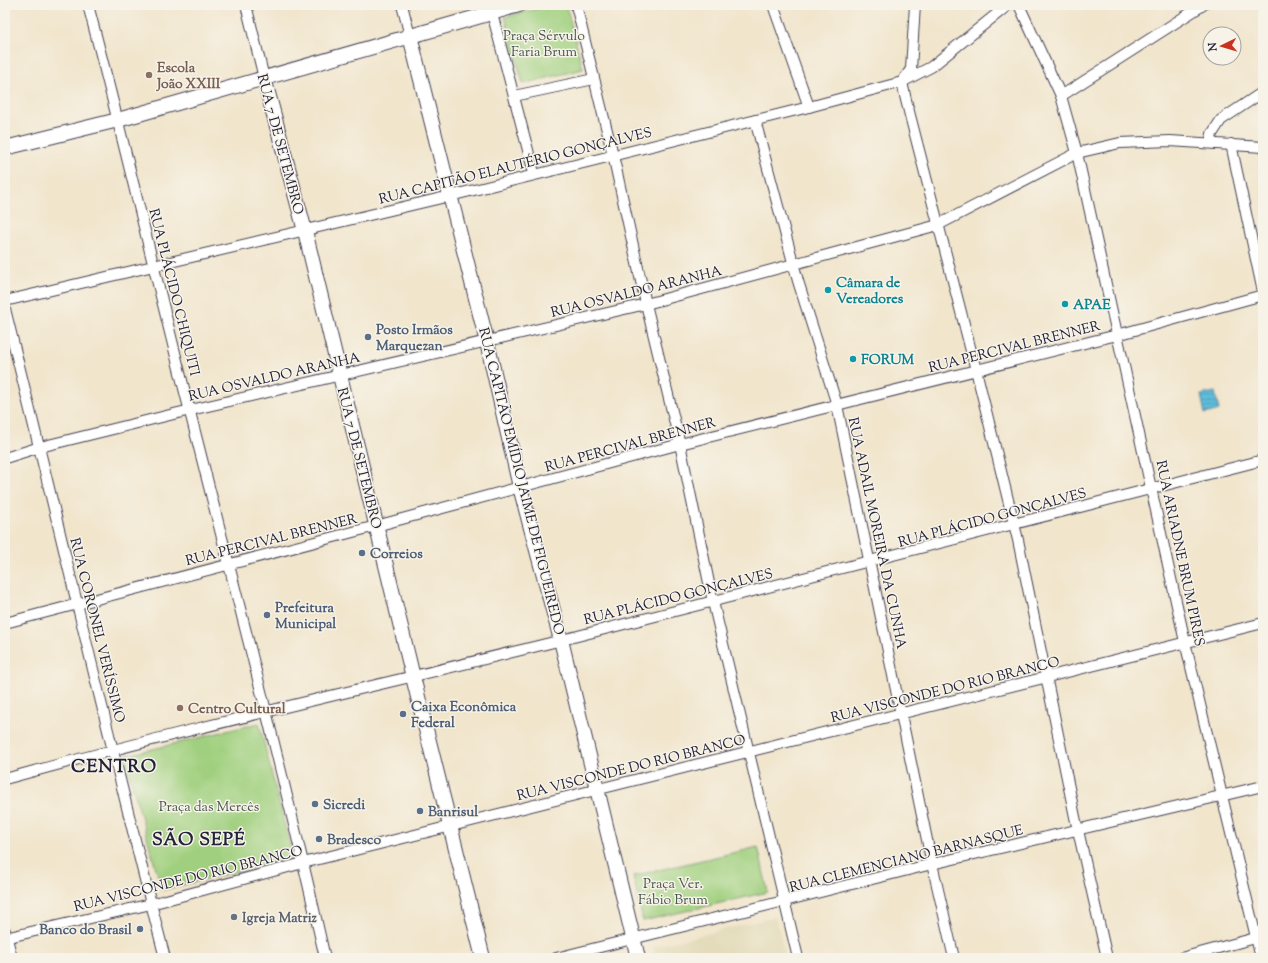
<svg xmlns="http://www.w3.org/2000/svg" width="1268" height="963" font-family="'Sorts Mill Goudy',serif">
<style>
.built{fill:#e3dbba}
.green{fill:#a0d07f;stroke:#61795d}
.water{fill:url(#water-rules);stroke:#40708c}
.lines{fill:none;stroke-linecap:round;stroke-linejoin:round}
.street-casing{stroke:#413f51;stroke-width:12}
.secondary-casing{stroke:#413f51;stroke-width:16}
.street{stroke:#fff;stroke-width:10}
.secondary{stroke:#fff;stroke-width:14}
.education-dot{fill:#8d6e63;stroke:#f7f3e8;stroke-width:1.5}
.culture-dot{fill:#0f9aa8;stroke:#f7f3e8;stroke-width:1.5}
.service-dot{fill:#5c6f8a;stroke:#f7f3e8;stroke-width:1.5}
.worship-dot{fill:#6b7280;stroke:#f7f3e8;stroke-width:1.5}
.labels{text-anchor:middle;stroke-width:3;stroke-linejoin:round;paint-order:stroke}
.park-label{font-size:14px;fill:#48564f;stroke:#f7f3e8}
.education-label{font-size:14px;font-weight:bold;fill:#785e54;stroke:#f7f3e8;text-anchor:start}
.street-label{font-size:14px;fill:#22223b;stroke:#f7f3e8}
.culture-label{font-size:14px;font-weight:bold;fill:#0d838f;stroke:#f7f3e8;text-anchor:start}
.service-label{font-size:14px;font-weight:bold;fill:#4e5e75;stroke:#f7f3e8;text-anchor:start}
.worship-label{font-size:14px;font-weight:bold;fill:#5b616d;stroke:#f7f3e8;text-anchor:start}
.district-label{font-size:18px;font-weight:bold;letter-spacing:1px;fill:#22223b;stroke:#f7f3e8}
</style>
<defs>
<pattern id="water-rules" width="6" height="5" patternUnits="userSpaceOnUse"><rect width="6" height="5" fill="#5ebfdc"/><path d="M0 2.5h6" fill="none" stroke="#4d9bb4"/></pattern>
</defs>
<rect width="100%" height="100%" fill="#f7f3e8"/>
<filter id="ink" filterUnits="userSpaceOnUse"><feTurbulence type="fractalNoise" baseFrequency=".025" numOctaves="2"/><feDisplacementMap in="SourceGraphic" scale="8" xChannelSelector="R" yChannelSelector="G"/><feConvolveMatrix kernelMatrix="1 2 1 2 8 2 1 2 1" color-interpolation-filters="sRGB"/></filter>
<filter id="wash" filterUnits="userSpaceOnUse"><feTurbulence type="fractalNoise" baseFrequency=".012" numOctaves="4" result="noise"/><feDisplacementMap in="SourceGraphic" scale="16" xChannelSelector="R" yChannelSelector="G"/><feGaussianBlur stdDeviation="0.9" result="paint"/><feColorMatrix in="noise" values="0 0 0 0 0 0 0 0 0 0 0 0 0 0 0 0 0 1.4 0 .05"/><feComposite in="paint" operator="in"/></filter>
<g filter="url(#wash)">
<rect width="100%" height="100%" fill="#f1e5cc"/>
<path class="built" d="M775 917 786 958H655L653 947Z"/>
<g class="green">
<path d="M552 5H566L583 69 523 84 505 17Z"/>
<path d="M259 723 293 858 162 890 124 756Z"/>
<path d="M758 847 768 892 643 921 633 876Z"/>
</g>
<path class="water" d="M1215 392 1219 410 1205 414 1201 395Z"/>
</g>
<g filter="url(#ink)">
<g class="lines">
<g class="street-casing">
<g id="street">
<path d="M88 5C124 140 155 276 190 412 236 594 284 775 325 958"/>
<path d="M246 5 264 78"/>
<path d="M402 5 410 36"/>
<path d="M576 5 613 155 646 304 680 444 713 602 798 958"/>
<path d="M773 5 809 107"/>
<path d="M1019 5 1061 96 1077 153 1185 642 1261 958"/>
<path d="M492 13 534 173"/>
<path d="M902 82 906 100 976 370 1018 540 1075 817 1107 958"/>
<path d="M902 82 911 69 915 5"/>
<path d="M514 96 594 79"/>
<path d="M1061 96 1203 5"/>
<path d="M755 120 798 281 837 405 932 864 954 958"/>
<path d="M1210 143 1212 134 1221 120 1263 92"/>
<path d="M1231 144 1263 292"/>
<path d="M5 301 450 196 809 107 902 82 931 67 1008 5"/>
<path d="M5 309C59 525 109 742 165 958"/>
<path d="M5 458 40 447 178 413 646 304 938 225 1077 153 1120 143 1170 141 1263 147"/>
<path d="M5 623 376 526 680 444 1117 335 1263 295"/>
<path d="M5 779C189 728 376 686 562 640 796 581 1030 522 1263 460"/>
<path d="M5 931 12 958"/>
<path d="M5 938 151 904 303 863 1263 623"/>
<path d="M556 958 932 864 1263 786"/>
<path d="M1181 958 1263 936"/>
</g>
</g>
<g class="secondary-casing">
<g id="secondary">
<path d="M410 36 487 342 520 487 561 640 638 958"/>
<path d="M264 78 305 231 413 677 483 958"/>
<path d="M5 148 118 120 519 5"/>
</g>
</g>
<use href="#street" class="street"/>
<use href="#secondary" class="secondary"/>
</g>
</g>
<g class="education-dot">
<circle cx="149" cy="75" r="4"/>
<circle cx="180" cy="708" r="4"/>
</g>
<g class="culture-dot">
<circle cx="828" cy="290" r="4"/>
<circle cx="1065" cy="304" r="4"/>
<circle cx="853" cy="359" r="4"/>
</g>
<g class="service-dot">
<circle cx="368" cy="337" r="4"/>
<circle cx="362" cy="553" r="4"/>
<circle cx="267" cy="615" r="4"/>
<circle cx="403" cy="714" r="4"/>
<circle cx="315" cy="804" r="4"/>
<circle cx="420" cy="811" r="4"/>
<circle cx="319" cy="839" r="4"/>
<circle cx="140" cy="929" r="4"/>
</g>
<circle class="worship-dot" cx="234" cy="917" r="4"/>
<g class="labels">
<g class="park-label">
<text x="544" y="40">Praça Sérvulo<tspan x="544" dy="16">Faria Brum</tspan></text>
<text x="209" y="811">Praça das Mercês</text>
<text x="673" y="888">Praça Ver.<tspan x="673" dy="16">Fábio Brum</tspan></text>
</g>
<g class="education-label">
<text x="157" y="72">Escola<tspan x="157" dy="16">João XXIII</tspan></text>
<text x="188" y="713">Centro Cultural</text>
</g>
<g class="street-label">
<text transform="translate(281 144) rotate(75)" y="5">RUA 7 DE SETEMBRO</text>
<text transform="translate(515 165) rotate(-14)" y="5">RUA CAPITÃO ELAUTÉRIO GONÇALVES</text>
<text transform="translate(636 291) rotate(-14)" y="5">RUA OSVALDO ARANHA</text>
<text transform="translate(175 292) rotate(76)" y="5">RUA PLÁCIDO CHIQUITI</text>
<text transform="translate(1014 346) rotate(-14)" y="5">RUA PERCIVAL BRENNER</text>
<text transform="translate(274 376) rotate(-13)" y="5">RUA OSVALDO ARANHA</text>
<text transform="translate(630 444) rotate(-15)" y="5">RUA PERCIVAL BRENNER</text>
<text transform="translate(360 458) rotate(76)" y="5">RUA 7 DE SETEMBRO</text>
<text transform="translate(522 481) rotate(76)" y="5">RUA CAPITÃO EMÍDIO JAIME DE FIGUEIREDO</text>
<text transform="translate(992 517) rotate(-15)" y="5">RUA PLÁCIDO GONÇALVES</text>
<text transform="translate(878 533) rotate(78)" y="5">RUA ADAIL MOREIRA DA CUNHA</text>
<text transform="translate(271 539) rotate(-14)" y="5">RUA PERCIVAL BRENNER</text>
<text transform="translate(1181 553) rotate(78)" y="5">RUA ARIADNE BRUM PIRES</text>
<text transform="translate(678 596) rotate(-14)" y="5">RUA PLÁCIDO GONÇALVES</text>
<text transform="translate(98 630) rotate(76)" y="5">RUA CORONEL VERÍSSIMO</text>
<text transform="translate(945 689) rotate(-14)" y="5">RUA VISCONDE DO RIO BRANCO</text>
<text transform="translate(631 767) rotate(-14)" y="5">RUA VISCONDE DO RIO BRANCO</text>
<text transform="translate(906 858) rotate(-14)" y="5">RUA CLEMENCIANO BARNASQUE</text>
<text transform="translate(188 878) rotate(-14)" y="5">RUA VISCONDE DO RIO BRANCO</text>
</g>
<g class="culture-label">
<text x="836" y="287">Câmara de<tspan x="836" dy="16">Vereadores</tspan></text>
<text x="1073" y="309">APAE</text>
<text x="861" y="364">FORUM</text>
</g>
<g class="service-label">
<text x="376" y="334">Posto Irmãos<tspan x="376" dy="16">Marquezan</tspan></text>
<text x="370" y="558">Correios</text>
<text x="275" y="612">Prefeitura<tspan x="275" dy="16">Municipal</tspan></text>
<text x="411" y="711">Caixa Econômica<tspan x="411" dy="16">Federal</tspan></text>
<text x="323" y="809">Sicredi</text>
<text x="428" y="816">Banrisul</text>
<text x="327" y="844">Bradesco</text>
<text x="132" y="934" text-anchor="end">Banco do Brasil</text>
</g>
<g class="worship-label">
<text x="242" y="922">Igreja Matriz</text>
</g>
<g class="district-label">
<text x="114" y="772">CENTRO</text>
<text x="199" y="845">SÃO SEPÉ</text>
</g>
</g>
<rect width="1268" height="963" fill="none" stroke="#f7f3e8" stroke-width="20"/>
<g transform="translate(1222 46) rotate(265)"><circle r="19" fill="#f7f3e8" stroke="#a29fa3"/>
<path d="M0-3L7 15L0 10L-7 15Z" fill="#c8321e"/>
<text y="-6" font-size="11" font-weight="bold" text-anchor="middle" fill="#22223b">N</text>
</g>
</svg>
